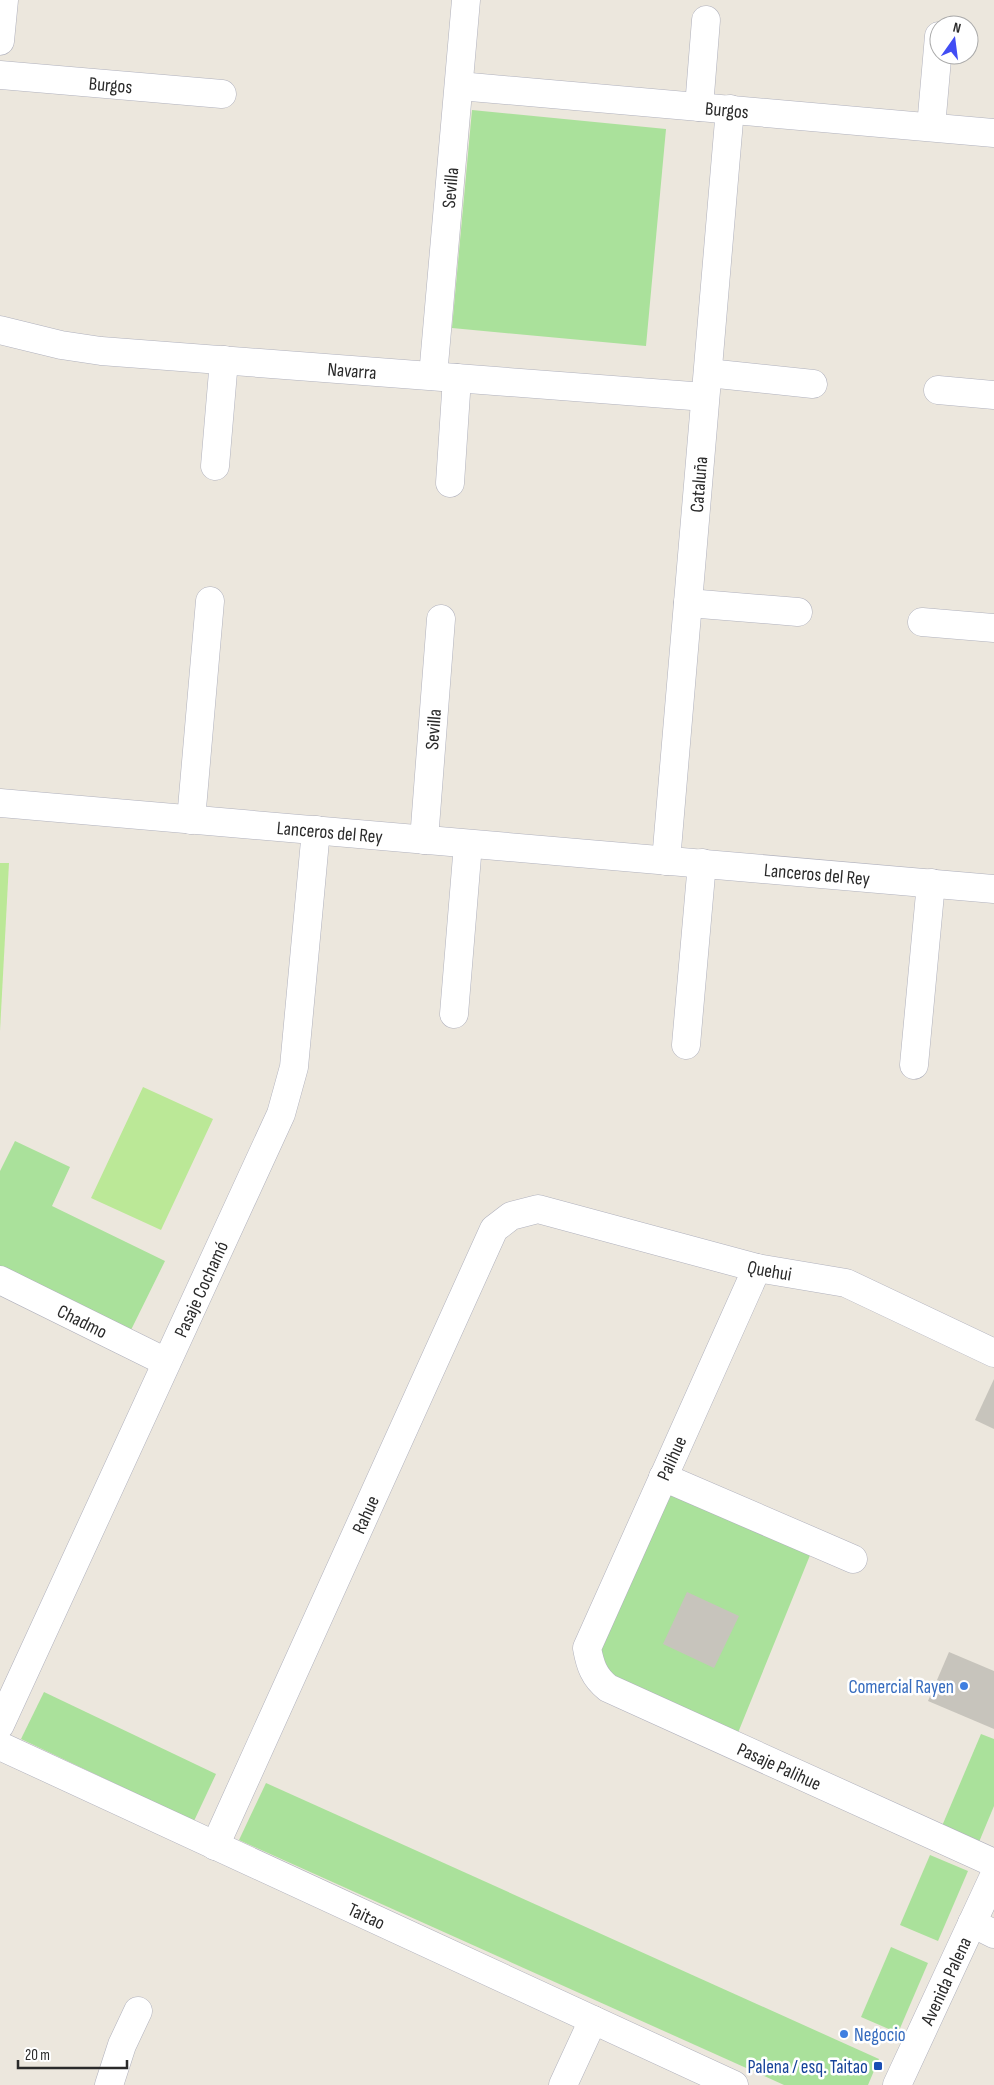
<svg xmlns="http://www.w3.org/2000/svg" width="994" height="2085" font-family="'Sofia Sans Condensed',sans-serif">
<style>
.green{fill:#aae19b}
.pitch{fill:#bbe897}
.building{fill:#c7c4bc}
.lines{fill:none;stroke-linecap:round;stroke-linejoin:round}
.minor-casing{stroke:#b0b1bd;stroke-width:29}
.minor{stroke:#fff;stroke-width:28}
.shop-dot{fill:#3f7fe0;stroke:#fff;stroke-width:2}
.transit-dot{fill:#1a4fb4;stroke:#fff;stroke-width:2}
.labels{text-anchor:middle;stroke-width:5;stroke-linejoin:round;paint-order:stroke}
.street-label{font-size:19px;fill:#2a2a2a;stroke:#fff}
.shop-label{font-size:19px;fill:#366cbe;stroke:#fff;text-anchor:end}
.transit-label{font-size:19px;fill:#164399;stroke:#fff;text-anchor:end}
</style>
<rect width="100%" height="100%" fill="#ece7dd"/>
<g class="green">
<path d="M472 110 666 129 646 346 452 328Z"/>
<path d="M15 1141 70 1167 52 1206 165 1261 130 1332 0 1267V1171Z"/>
<path d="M663 1477 815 1543 733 1745 590 1665Z"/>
<path d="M44 1692 216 1774 194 1821 21 1739Z"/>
<path d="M981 1734 994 1739V1806L979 1842 942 1826Z"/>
<path d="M266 1783 879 2059 868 2085H784L239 1840Z"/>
<path d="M930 1855 968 1871 938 1941 900 1925Z"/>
<path d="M891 1947 928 1963 898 2033 861 2017Z"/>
</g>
<g class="pitch">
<path d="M0 863H9L0 1031Z"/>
<path d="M143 1087 213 1119 161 1230 91 1198Z"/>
</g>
<g class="building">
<path d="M994 1379V1429L975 1420Z"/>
<path d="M687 1592 739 1616 714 1668 663 1644Z"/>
<path d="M949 1652 994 1671V1729L928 1701Z"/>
</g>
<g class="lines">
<g class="minor-casing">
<g id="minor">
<path d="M0 41 4 0"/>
<path id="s1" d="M0 75 222 94"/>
<path id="s2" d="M459 86 994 133"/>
<path d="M699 107 706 20"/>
<path d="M931 127 939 36"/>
<path id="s3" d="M0 330 61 345 101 351 705 397"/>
<path d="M708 373 813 384"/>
<path id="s4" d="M433 376 466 0"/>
<path d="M938 390 994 395"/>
<path d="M215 466 224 360"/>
<path d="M450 483 457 378"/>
<path d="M688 603 798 612"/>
<path d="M922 622 994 628"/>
<path id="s5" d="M0 803 994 889"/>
<path d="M191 820 210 601"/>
<path id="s6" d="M424 840 441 619"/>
<path id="s7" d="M666 861 730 109"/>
<path d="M454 1014 468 844"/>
<path d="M686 1045 702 863"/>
<path d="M914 1065 931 883"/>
<path id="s8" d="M757 1268 587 1648C590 1665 594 1677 608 1688L994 1863"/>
<path id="s9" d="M0 1280 166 1362"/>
<path d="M663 1477 853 1559"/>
<path id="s10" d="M0 1725 281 1114 294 1067 316 830"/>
<path id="s11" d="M0 1746 734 2085"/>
<path id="s12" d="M215 1846 494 1229 511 1216 538 1209 757 1268 846 1283 994 1353"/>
<path d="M972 1923 994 1934"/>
<path d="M109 2085 122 2045 138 2011"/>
<path d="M563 2085 593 2020"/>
<path id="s13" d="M897 2085 994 1876"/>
</g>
</g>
<use href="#minor" class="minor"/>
</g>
<g class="shop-dot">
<circle cx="964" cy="1686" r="5"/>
<circle cx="844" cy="2034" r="5"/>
</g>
<rect class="transit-dot" x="873" y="2061" width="10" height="10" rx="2.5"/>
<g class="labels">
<g class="street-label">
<text dy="7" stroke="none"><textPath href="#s1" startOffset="111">Burgos</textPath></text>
<text dy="7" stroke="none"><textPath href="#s2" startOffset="269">Burgos</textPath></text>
<text dy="7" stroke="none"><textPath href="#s4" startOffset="189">Sevilla</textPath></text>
<text dy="7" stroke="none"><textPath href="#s3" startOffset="355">Navarra</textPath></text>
<text dy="7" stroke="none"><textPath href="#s7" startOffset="378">Cataluña</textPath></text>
<text dy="7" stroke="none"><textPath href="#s6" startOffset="111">Sevilla</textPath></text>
<text dy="7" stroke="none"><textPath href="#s5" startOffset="331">Lanceros del Rey</textPath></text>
<text dy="7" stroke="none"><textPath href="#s5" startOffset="820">Lanceros del Rey</textPath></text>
<text dy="7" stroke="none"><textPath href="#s12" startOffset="966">Quehui</textPath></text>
<text dy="7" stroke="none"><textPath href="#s10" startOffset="480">Pasaje Cochamó</textPath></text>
<text dy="7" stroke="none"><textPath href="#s9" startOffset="92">Chadmo</textPath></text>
<text transform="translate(671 1458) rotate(-66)" y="7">Palihue</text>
<text dy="7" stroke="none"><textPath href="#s12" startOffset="364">Rahue</textPath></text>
<text dy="7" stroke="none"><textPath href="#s8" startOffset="651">Pasaje Palihue</textPath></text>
<text dy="7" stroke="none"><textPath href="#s11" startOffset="404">Taitao</textPath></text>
<text dy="7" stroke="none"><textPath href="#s13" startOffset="115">Avenida Palena</textPath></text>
</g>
<g class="shop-label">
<text x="954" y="1693">Comercial Rayen</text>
<text x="854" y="2041" text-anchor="start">Negocio</text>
</g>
<g class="transit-label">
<text x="868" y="2073">Palena / esq. Taitao</text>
</g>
</g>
<g transform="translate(954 40) rotate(14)"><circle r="24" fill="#ffffff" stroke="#aaaaaa"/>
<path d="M0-4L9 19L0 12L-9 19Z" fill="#414df4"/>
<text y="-8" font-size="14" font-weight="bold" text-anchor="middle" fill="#2a2a2a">N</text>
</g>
<path d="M18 2060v8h109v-8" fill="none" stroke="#2a2a2a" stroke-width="2.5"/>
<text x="25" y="2060" font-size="15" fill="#2a2a2a" stroke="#ffffff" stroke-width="4" paint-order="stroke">20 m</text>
</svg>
